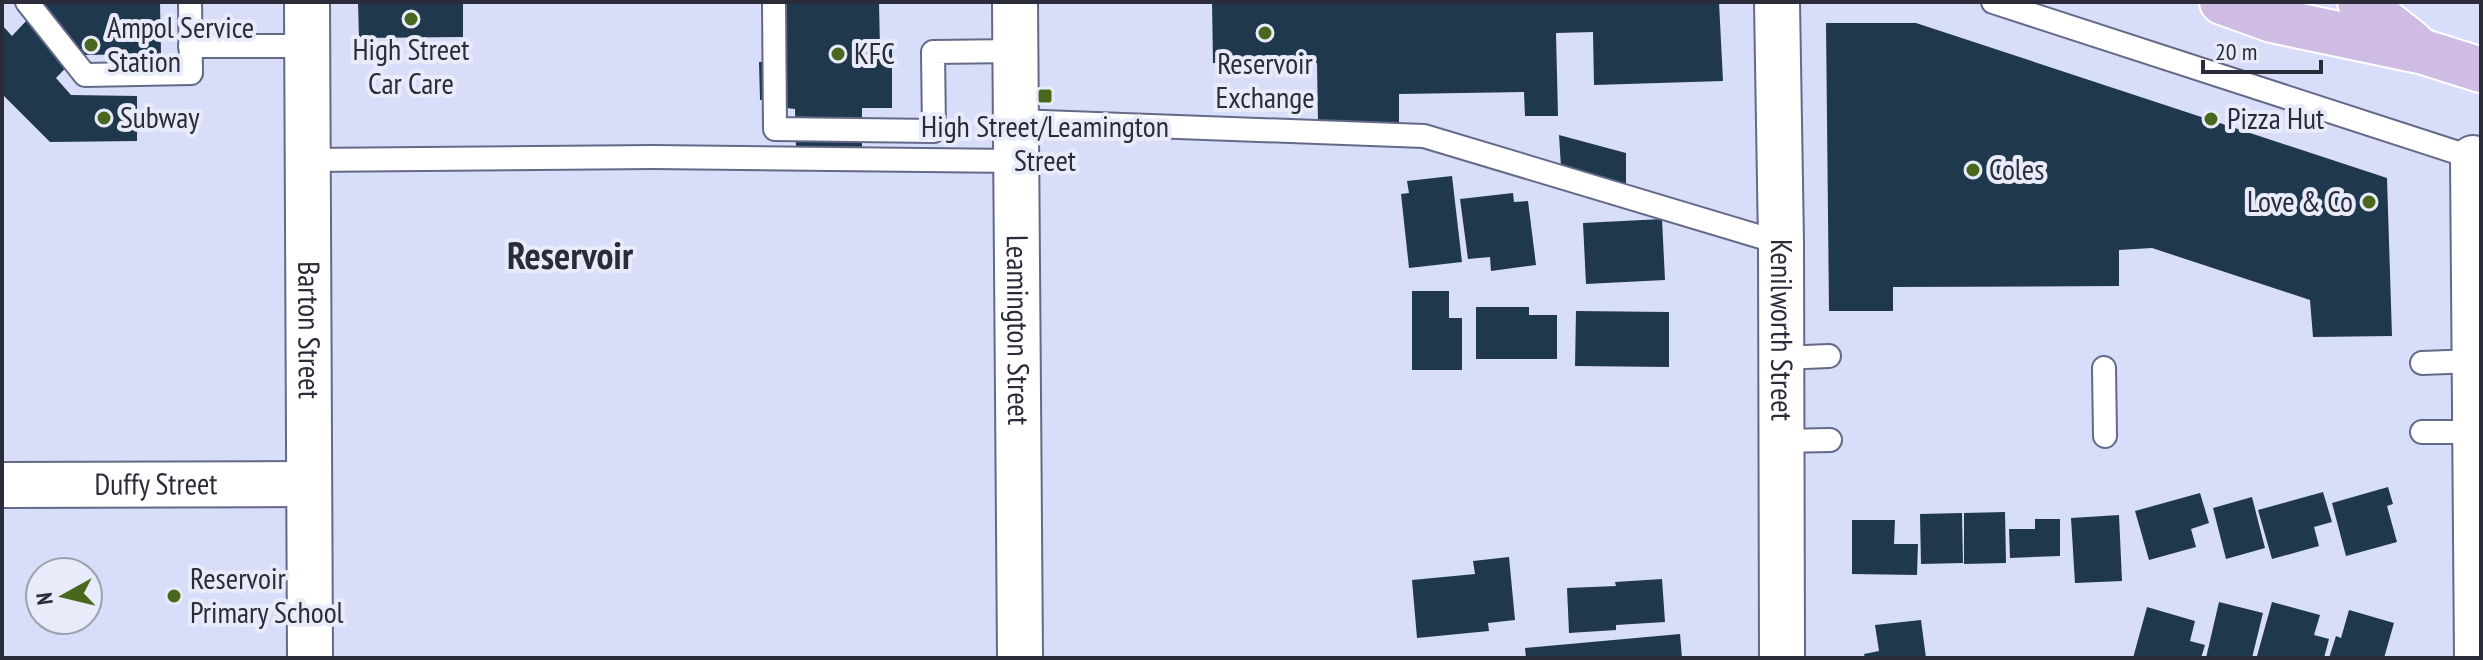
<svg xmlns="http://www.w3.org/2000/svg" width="2483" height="660" font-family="'PT Sans Narrow',sans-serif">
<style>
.building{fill:#20384e}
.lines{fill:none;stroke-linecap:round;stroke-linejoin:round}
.lane-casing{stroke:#646988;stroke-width:26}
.street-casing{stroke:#646988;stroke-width:48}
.primary-casing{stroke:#fff;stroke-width:48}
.lane{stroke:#fff;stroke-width:22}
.street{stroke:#fff;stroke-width:44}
.primary{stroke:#cfbce3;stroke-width:44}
.poi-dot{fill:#49681e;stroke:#e8ebf9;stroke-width:3}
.labels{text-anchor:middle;stroke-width:8;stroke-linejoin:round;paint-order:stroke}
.poi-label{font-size:30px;fill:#2a2c39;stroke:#e8ebf9;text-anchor:start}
.street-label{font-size:30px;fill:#2a2c39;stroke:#e8ebf9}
.district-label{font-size:38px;font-weight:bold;fill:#2a2c39;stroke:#e8ebf9}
</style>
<rect width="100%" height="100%" fill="#d8ddf9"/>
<g class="building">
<path d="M44 2H160L161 54 78 55 56 78 71 95 137 96V141L50 142 2 94V25L12 36Z"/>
<path d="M358 2H463V37L359 38Z"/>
<path d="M785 2H879L880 48H892V108H862V147L796 148 795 109 786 108V99L760 100 759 62 785 61Z"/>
<path d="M1212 2H1719L1723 81 1594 85 1593 32 1556 33 1558 116H1525L1524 92 1399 94V122H1318L1317 63H1213Z"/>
<path d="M1826 23H1916L2387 178 2392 336 2313 337 2310 300 2152 248 2119 250V286L1893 287V311H1829Z"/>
<path d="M1559 135 1626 153V185L1561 167Z"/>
<path d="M1452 176 1462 262 1409 268 1401 194 1409 193 1407 181Z"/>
<path d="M1513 193 1514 202 1528 201 1536 265 1491 271 1490 257 1468 259 1460 199Z"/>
<path d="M1662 219 1665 280 1586 284 1583 223Z"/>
<path d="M1412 291H1449V318H1462V370H1412Z"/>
<path d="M1476 307H1529V315H1557V359H1476Z"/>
<path d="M1576 311 1669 312V367L1575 366Z"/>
<path d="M2388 487 2393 504 2387 506 2397 542 2346 556 2332 503Z"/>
<path d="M2323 492 2332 522 2314 527 2319 546 2272 559 2258 510Z"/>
<path d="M2200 493 2209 523 2191 529 2196 547 2149 560 2135 511Z"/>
<path d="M2252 497 2265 548 2226 559 2213 508Z"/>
<path d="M2005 512 2006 563 1964 564V513Z"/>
<path d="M1962 513 1963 563 1921 564 1920 514Z"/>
<path d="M2119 515 2122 581 2075 583 2071 518Z"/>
<path d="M2035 519H2060V556L2010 558 2009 529H2035Z"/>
<path d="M1852 520H1895L1894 544H1918L1917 575 1852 574Z"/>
<path d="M1509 557 1515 620 1488 623 1489 631 1417 638 1412 580 1475 574 1473 561Z"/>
<path d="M1662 579 1665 622 1616 625V630L1569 633 1567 588 1616 586 1615 582Z"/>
<path d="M2219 602 2263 613 2252 658H2206Z"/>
<path d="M2272 602 2320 615 2314 635 2329 639 2324 658H2265L2257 656Z"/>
<path d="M2147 607 2195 621 2190 641 2205 645 2201 658H2133Z"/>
<path d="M2349 610 2394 623 2384 658H2329L2336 636 2341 638Z"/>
<path d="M1921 620 1926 658H1865L1864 654 1879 651 1875 625Z"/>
<path d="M1680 634 1682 658H1526L1525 648Z"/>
</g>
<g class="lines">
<g class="lane-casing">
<g id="lane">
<path d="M27 2 85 75 191 73 190 2"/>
<path d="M774 2 775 129 934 131 933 52 1016 51"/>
<path d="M1993 2 2480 160"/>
<path d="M190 46H307"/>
<path d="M1016 121 1424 136 1781 243"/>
<path d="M307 160 653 157 1016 161"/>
<path d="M1780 358 1829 356"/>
<path d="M2422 363 2474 361"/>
<path d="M2104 368 2105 436"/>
<path d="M2422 432H2475"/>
<path d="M1781 441 1830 440"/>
</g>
</g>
<g class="street-casing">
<g id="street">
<path id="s1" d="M307 2 310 658"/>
<path id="s2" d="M1015 2 1020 658"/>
<path id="s3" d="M1777 2 1781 243 1782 658"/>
<path d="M2473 158 2477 658"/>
<path id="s4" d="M2 485 308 484"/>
</g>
</g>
<g class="primary-casing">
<g id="primary">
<path d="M2222 2 2272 20 2424 52 2481 70"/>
<path d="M2360 2 2412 43"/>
</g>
</g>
<use href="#lane" class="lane"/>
<use href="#street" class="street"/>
<use href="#primary" class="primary"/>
</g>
<g class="poi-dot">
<circle cx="411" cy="19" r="8"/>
<circle cx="1265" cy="33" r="8"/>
<circle cx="91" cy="45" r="8"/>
<circle cx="838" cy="54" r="8"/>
<rect x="1037" y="88" width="16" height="16" rx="4"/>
<circle cx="104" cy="118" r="8"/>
<circle cx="2211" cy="119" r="8"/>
<circle cx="1973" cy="170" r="8"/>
<circle cx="2369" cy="202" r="8"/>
<circle cx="174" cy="596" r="8"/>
</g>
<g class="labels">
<g class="poi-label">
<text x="107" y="38">Ampol Service<tspan x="107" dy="34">Station</tspan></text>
<text x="411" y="60" text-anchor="middle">High Street<tspan x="411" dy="34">Car Care</tspan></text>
<text x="854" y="64">KFC</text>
<text x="1265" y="74" text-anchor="middle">Reservoir<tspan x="1265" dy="34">Exchange</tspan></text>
<text x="120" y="128">Subway</text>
<text x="2227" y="129">Pizza Hut</text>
<text x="1045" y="137" text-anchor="middle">High Street/Leamington<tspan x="1045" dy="34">Street</tspan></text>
<text x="1989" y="180">Coles</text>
<text x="2353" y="212" text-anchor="end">Love &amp; Co</text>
<text x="190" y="589">Reservoir<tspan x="190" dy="34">Primary School</tspan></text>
</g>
<g class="street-label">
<text dy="10" stroke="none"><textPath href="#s1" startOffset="328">Barton Street</textPath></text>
<text dy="10" stroke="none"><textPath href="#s2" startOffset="328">Leamington Street</textPath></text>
<text dy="10" stroke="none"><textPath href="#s3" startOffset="328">Kenilworth Street</textPath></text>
<text dy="10" stroke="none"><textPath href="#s4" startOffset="154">Duffy Street</textPath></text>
</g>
<g class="district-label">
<text x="570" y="269">Reservoir</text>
</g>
</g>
<rect width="2483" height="660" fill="none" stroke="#2a2c39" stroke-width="8"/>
<g transform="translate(64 596) rotate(262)"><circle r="38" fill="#e8ebf9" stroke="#9c9fac" stroke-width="2"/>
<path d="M0-6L14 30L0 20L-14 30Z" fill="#49681e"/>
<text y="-12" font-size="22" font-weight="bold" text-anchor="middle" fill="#2a2c39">N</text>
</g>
<path d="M2203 60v12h118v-12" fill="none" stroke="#2a2c39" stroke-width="4"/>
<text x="2215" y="60" font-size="24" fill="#2a2c39" stroke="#e8ebf9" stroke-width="6" paint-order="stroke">20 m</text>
</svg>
